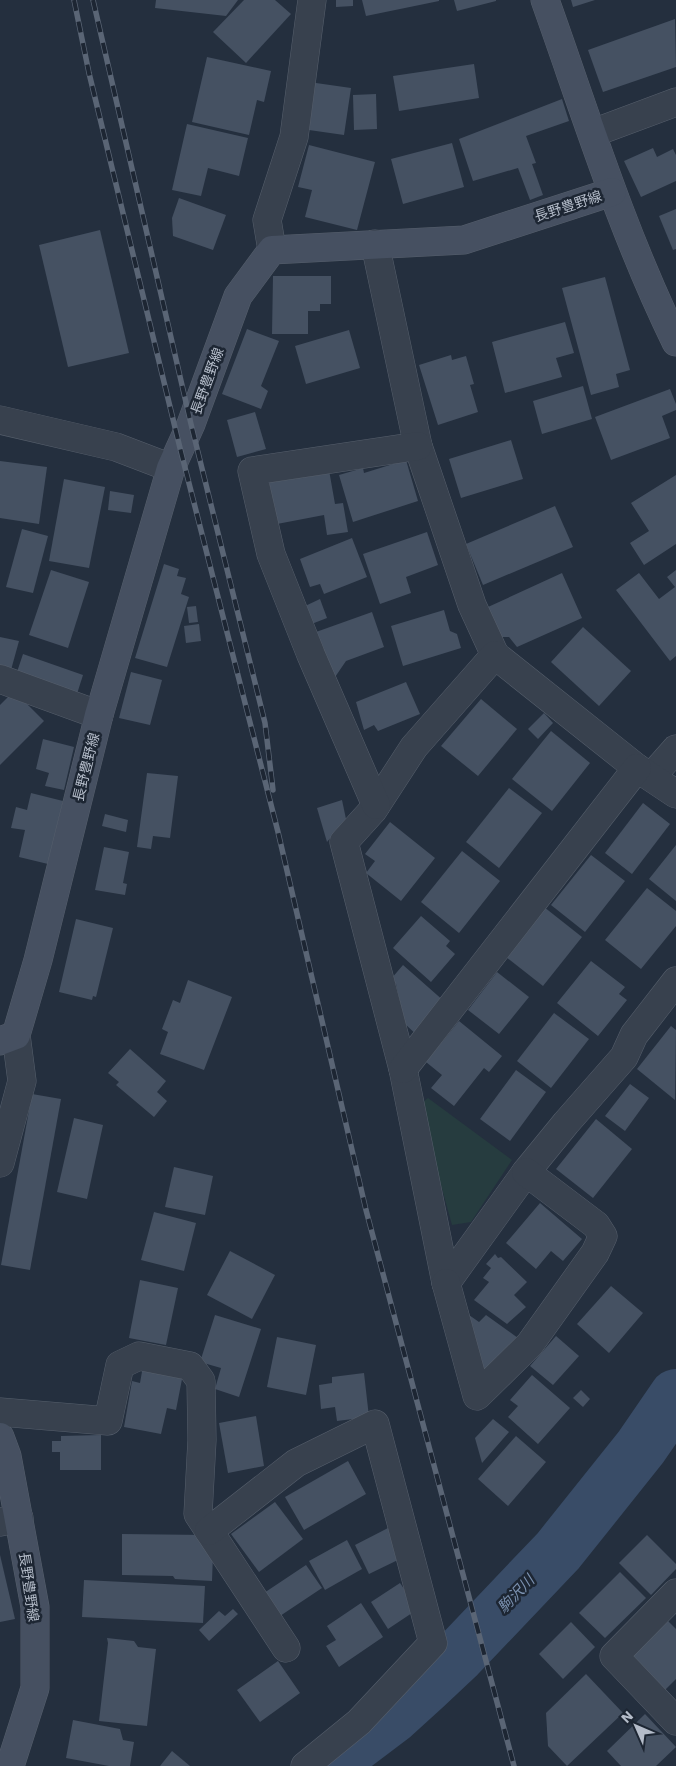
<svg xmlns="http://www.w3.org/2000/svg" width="676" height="1766" font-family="'Work Sans','Noto Sans JP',sans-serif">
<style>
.green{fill:#263c3f}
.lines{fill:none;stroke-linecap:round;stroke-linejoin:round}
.river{stroke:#394c67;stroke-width:54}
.building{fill:#455162}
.street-casing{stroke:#565f6c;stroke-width:29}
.secondary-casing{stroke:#565f6c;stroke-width:29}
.street{stroke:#38414e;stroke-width:28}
.secondary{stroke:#465061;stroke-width:28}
.rail-casing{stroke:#5a6575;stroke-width:5.5}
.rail{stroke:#1d2633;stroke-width:4;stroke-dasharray:11;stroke-linecap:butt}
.labels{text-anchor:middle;stroke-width:5;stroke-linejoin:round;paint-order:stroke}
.street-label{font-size:14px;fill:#b4bcc9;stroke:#1d2633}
.water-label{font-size:15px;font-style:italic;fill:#7c92b1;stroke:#1d2633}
</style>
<rect width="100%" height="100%" fill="#242f3e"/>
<path class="green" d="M428 1098 512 1160 471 1222 452 1225 419 1105Z"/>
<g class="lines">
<path class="river" d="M327 1766 392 1717 425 1687 459 1655 558 1551 641 1447 676 1396"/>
</g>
<g class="building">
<path d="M156 0H238L226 16 155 8Z"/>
<path d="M244 0H275L291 14 246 63 213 32Z"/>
<path d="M336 0H353V6L336 7Z"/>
<path d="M362 0H439V1L366 16Z"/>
<path d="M454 0H496V1L457 11Z"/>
<path d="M571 0H595L573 7Z"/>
<path d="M675 19 676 67 603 92 588 50Z"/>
<path d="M207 57 271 71 264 102 257 100 249 135 192 122Z"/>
<path d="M474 64 479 98 399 111 393 76Z"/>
<path d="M309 82 351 88 344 135 302 129Z"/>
<path d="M376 94 377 129 354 130 353 95Z"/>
<path d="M562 99 569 121 526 136 536 163 532 164 543 195 530 200 518 168 473 181 459 139Z"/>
<path d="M187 124 248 138 239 176 208 168 201 196 172 190Z"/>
<path d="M452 143 464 187 403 204 391 159Z"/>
<path d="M309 145 375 162 357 230 305 217 312 190 298 187Z"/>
<path d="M653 148 657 157 673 149 676 155V181L641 197 624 161Z"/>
<path d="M179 198 226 215 213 250 173 236 172 218Z"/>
<path d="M676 209V249L673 250 659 216Z"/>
<path d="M100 230 129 353 68 367 39 245Z"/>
<path d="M273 276H331V304H320V311H308V334H272Z"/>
<path d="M605 277 630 370 616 374 619 387 591 395 562 288Z"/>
<path d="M565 322 574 353 556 358 562 377 505 393 492 342Z"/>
<path d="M247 329 279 341 261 386 268 391 261 409 222 394Z"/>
<path d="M349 330 360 368 306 384 295 346Z"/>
<path d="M451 355 452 360 466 356 474 384 470 385 478 412 438 425 419 365Z"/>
<path d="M583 386 592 419 542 434 533 401Z"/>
<path d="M670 389 676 404V410L662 416 670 438 611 460 595 417Z"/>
<path d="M255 412 266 449 237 457 227 420Z"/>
<path d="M511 440 523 479 461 498 449 459Z"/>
<path d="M406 460 418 501 353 522 339 475 363 468 364 473Z"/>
<path d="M0 461 47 467 39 524 0 518Z"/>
<path d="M329 470 335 504 343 503 348 532 327 535 324 515 277 524 269 481Z"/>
<path d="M676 475V544L644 565 630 543 649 531 631 503Z"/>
<path d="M64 479 105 487 89 568 49 561Z"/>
<path d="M110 491 134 495 131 513 108 510Z"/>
<path d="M555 506 573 547 483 585 466 544Z"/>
<path d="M22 529 48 536 33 593 6 587Z"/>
<path d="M427 532 438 565 406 577 411 593 380 604 363 554Z"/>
<path d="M352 538 367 577 324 594 320 584 310 587 300 559Z"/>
<path d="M164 564 179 569 177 576 186 578 181 594 189 597 167 667 135 658Z"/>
<path d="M51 570 89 582 68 648 29 635Z"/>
<path d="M676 570V656L670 661 616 590 639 573 659 599 675 587 667 577Z"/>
<path d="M562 573 582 618 517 647 509 637H501L488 607Z"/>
<path d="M320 599 327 618 309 625 303 607Z"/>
<path d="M196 606 198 622 189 623 187 607Z"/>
<path d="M444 610 450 631 457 634 461 648 403 666 391 626Z"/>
<path d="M372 612 384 647 346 661 333 680 316 632Z"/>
<path d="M199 624 201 641 186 643 184 626Z"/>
<path d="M583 627 631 671 599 706 551 662Z"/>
<path d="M0 637 19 641 11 670 0 667Z"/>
<path d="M23 654 83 675 76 697 16 675Z"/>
<path d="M131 672 162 680 150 725 119 718Z"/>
<path d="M406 682 420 714 378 731 374 725 364 730 356 702Z"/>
<path d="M14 691 44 721 0 765V705Z"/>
<path d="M481 699 517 729 478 776 441 746Z"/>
<path d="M544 713 553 723 538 739 528 729Z"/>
<path d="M551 731 590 763 552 811 512 779Z"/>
<path d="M43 739 74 747 64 790 45 786 49 773 36 769Z"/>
<path d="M147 773 178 776 170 838 153 836 151 849 137 847Z"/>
<path d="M509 788 542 813 499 868 466 842Z"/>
<path d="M31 793 63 801 48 864 19 857 25 830 11 828 16 807 27 810Z"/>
<path d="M342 800 346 819 327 842 317 808Z"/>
<path d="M643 803 670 824 632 874 605 853Z"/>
<path d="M105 814 128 820 126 832 102 826Z"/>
<path d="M390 822 435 858 401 901 366 873 375 861 365 854Z"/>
<path d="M676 845V901L649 879Z"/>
<path d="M104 847 129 852 123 883 127 884 125 895 95 890Z"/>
<path d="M462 851 500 881 459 933 421 902Z"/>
<path d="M591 855 625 881 585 932 551 905Z"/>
<path d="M647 888 676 911V926L641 969 605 940Z"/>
<path d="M544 907 582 937 543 986 506 957Z"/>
<path d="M421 916 450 941 446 946 455 954 431 982 393 948Z"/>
<path d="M76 919 113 928 96 997 93 996 92 1000 59 992Z"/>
<path d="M591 961 625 987 619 994 627 1000 598 1036 557 1003Z"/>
<path d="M403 965 445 1002 418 1036 405 1024 396 984 391 979Z"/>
<path d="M497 972 529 997 499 1034 468 1010Z"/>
<path d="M188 980 232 997 204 1070 160 1054 168 1032 162 1029 173 1000 180 1003Z"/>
<path d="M554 1013 589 1039 551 1088 517 1061Z"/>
<path d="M459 1021 502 1056 489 1072 484 1068 454 1106 431 1088 442 1075 426 1062Z"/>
<path d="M671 1026 676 1030 675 1100 637 1069Z"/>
<path d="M130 1049 166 1081 157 1092 167 1101 154 1117 116 1085 119 1082 108 1073Z"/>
<path d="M516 1070 546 1092 510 1141 480 1119Z"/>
<path d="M630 1084 649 1098 625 1131 605 1116Z"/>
<path d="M32 1094 61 1099 30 1270 1 1265Z"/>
<path d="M74 1118 103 1125 87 1199 57 1192Z"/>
<path d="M596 1119 632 1149 593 1198 556 1169Z"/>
<path d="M174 1167 213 1176 205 1215 165 1207Z"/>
<path d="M540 1203 582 1239 563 1261 551 1251 536 1269 506 1243Z"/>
<path d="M154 1212 196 1223 184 1271 141 1260Z"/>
<path d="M230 1251 275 1275 252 1319 207 1295Z"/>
<path d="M495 1254 498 1258 501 1257 527 1282 514 1295 526 1307 507 1324 474 1300 489 1282 483 1278 491 1268 486 1264Z"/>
<path d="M140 1280 178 1288 166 1345 129 1338Z"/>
<path d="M611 1286 643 1313 609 1353 577 1324Z"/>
<path d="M215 1315 261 1329 239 1397 215 1389 221 1368 200 1362Z"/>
<path d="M469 1315 479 1322 486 1315 518 1338 490 1378 475 1368Z"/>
<path d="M556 1336 579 1356 553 1385 530 1366Z"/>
<path d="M277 1337 316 1345 306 1395 267 1387Z"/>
<path d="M143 1366 183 1374 176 1410 167 1408 161 1434 124 1427 132 1381 140 1383Z"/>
<path d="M364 1373 369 1417 337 1421 335 1407 321 1409 319 1385 332 1383V1377Z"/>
<path d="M532 1375 570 1408 538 1444 508 1417 518 1406 510 1400Z"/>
<path d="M581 1390 590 1399 583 1407 573 1398Z"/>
<path d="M256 1416 264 1466 228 1473 219 1423Z"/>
<path d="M493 1419 509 1432 482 1463 475 1438Z"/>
<path d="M101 1435V1470H60V1452H52V1441H61V1436Z"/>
<path d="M516 1436 546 1462 508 1506 478 1479Z"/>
<path d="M348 1461 366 1494 304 1530 285 1497Z"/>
<path d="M275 1502 303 1539 259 1572 231 1534Z"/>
<path d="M388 1528 402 1558 369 1574 355 1545Z"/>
<path d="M122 1534 206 1535V1551L213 1554 212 1581 175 1579 173 1576 122 1575Z"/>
<path d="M647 1535 676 1564V1569L651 1595 619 1563Z"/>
<path d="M347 1540 362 1569 325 1590 309 1561Z"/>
<path d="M0 1555 15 1619 0 1622Z"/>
<path d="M306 1565 322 1588 280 1616 264 1593Z"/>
<path d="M620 1572 646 1598 605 1638 579 1613Z"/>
<path d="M84 1580 205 1586 203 1623 82 1617Z"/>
<path d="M400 1583 418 1609 388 1629 371 1602Z"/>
<path d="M361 1603 383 1637 339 1667 326 1646 336 1640 327 1626Z"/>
<path d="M233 1609 238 1614 209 1641 199 1630 219 1611 225 1616Z"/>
<path d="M668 1621 676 1629V1679L660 1695 627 1661Z"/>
<path d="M571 1622 595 1647 563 1679 539 1654Z"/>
<path d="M107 1638 134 1641 138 1647 156 1649 147 1726 99 1721 108 1643Z"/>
<path d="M278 1661 300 1693 260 1722 237 1690Z"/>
<path d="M586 1674 623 1713 567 1766 548 1746 546 1713Z"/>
<path d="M645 1714 676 1747 656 1766H621L607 1751Z"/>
<path d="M73 1720 120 1729 123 1740 134 1742 130 1766H109L66 1758Z"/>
<path d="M172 1751 190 1766H160Z"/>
</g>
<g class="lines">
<g class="street-casing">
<g id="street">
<path d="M593 133 676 102"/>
<path d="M375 244 418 446 472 605 495 655"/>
<path d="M272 250 267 220 294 137 312 0"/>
<path d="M0 420 116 447 171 468"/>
<path d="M0 679 99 715"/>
<path d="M652 776 676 749"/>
<path d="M676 794 637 768 495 655 414 747 373 810 344 842 403 1069 446 1283 526 1172 566 1123 624 1057 634 1035 676 981"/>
<path d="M376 805 311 655 271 554 252 471 418 446"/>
<path d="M403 1069 637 768"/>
<path d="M0 1163 22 1081 16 1035"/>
<path d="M446 1283 477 1396 530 1344 595 1253 603 1236 596 1225 526 1172"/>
<path d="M0 1412 108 1421 120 1365 139 1356 190 1366 201 1381 202 1440 198 1514 286 1648"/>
<path d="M0 1522 19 1518"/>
<path d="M209 1531 296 1463 375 1424 433 1643 359 1722 305 1766"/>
<path d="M676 1593 614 1656 676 1721"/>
</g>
</g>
<g class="secondary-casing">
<g id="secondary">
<path d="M545 0C586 115 622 232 676 342"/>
<path d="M0 1041 16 1035 38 960 99 715 171 468 191 424 238 296 272 250 464 240 612 192"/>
<path d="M0 1437 7 1456 35 1607V1688L10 1766"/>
</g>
</g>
<use href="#street" class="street"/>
<use href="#secondary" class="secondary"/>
<g class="rail-casing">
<g id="rail">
<path d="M74 0 89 73 180 448 278 832 366 1210 514 1766"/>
<path d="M93 0 191 424 265 723 273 790"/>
</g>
</g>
<use href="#rail" class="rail"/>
</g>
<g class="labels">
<g class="street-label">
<text transform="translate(568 206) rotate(-18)" y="5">長野豊野線</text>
<text transform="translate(207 381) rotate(-70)" y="5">長野豊野線</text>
<text transform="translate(86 767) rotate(-76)" y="5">長野豊野線</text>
<text transform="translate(29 1587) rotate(82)" y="5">長野豊野線</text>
</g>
<g class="water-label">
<text transform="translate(516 1594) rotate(-46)" y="5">駒沢川</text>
</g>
</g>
<g transform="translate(636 1726) rotate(315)" stroke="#1d2633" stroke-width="4" paint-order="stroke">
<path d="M0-4L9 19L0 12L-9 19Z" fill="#b4bcc9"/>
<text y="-8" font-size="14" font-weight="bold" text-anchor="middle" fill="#b4bcc9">N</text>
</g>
</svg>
